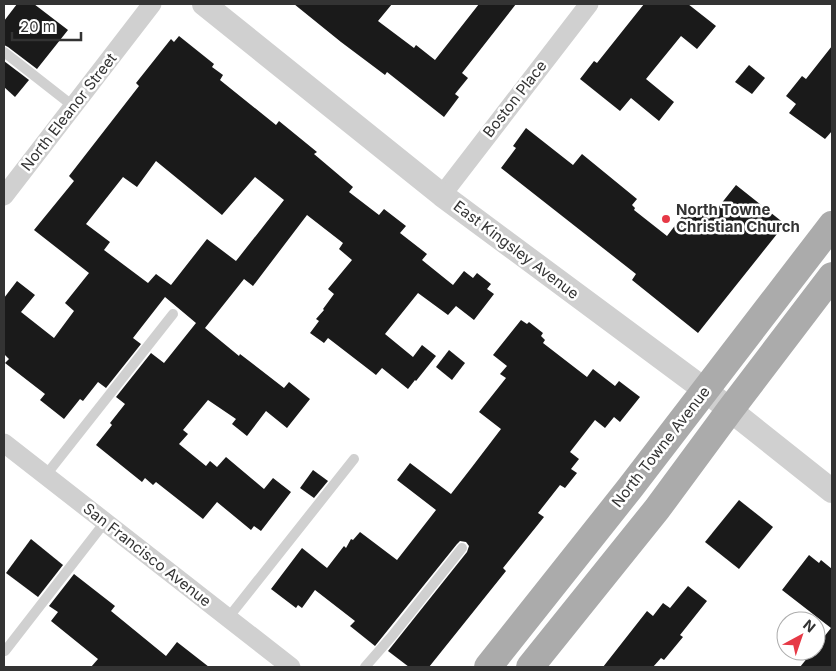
<svg xmlns="http://www.w3.org/2000/svg" width="836" height="671" font-family="Inter,sans-serif">
<style>
.building{fill:#1a1a1a;fill-rule:evenodd}
.lines{fill:none;stroke-linecap:round;stroke-linejoin:round}
.service{stroke:#d0d0d0;stroke-width:10}
.minor{stroke:#d0d0d0;stroke-width:19}
.tertiary{stroke:#d0d0d0;stroke-width:24}
.primary{stroke:#ababab;stroke-width:28}
.poi-dot{fill:#e63946;stroke:#fff;stroke-width:2}
.labels{text-anchor:middle;stroke-width:5;stroke-linejoin:round;paint-order:stroke}
.street-label{font-size:15px;fill:#333;stroke:#fff}
.poi-label{font-size:15px;font-weight:bold;fill:#333;stroke:#fff;text-anchor:start}
</style>
<rect width="100%" height="100%" fill="#fff"/>
<g class="building">
<path d="M17 4H34L68 30 37 69 8 47 4 45V21Z"/>
<path d="M294 4H392L378 21 414 48 416 45 435 60 479 4H516L462 73 468 78 455 94 459 97 444 117 387 72 385 75 341 42Z"/>
<path d="M644 4H688L716 26 697 49 681 36 646 79 674 102 659 121 631 98 620 111 580 79 594 61 597 63Z"/>
<path d="M179 36 214 64 212 67 223 75 220 80 276 125 279 121 317 152 314 154 353 187 349 192 379 215 384 209 406 226 400 233 427 254 422 260 453 285 464 271 473 278 477 273 491 284 487 289 494 294 474 320 456 306 448 315 418 293 385 334 413 357 422 345 436 356 416 381 415 380 408 389 382 368 376 375 328 338 324 343 310 333 319 321 316 319 324 310 323 309 334 294 328 289 352 260 339 249 343 243 307 215 253 286 244 279 205 328 239 356 240 354 284 388 289 382 310 399 287 428 266 411 247 436 232 424 236 419 208 400 183 430 188 434 179 444 206 466 210 461 217 467 226 457 264 489 273 478 291 492 261 531 254 526 251 530 217 502 203 519 156 482 153 485 145 478 142 482 96 445 112 425 110 423 125 404 116 397 151 353 164 363 196 323 165 297 133 338 141 344 106 388 98 382 83 401 80 399 64 419 40 400 45 394 5 363 9 359 4 354V298L17 281 35 295 21 312 54 338 74 311 65 303 89 273 34 230 74 181 69 176 139 86 136 83 171 39 174 42ZM156 161 222 215 255 177 284 200 236 261 207 239 171 285 156 274 148 283 104 250 110 242 86 224 123 177 137 187Z"/>
<path d="M832 46V131L825 139 789 113 796 104 786 96 802 76 806 79Z"/>
<path d="M4 61 29 80 15 97 4 87Z"/>
<path d="M749 65 765 78 752 94 735 82Z"/>
<path d="M526 128 573 165 582 154 637 199 632 205 635 208 634 210 667 236 687 210 697 218 702 213 709 219 736 185 785 224 698 333 632 280 636 274 501 168 516 148 513 146Z"/>
<path d="M521 320 527 324 529 322 543 333 541 336 545 340 543 343 587 377 593 369 615 386 619 381 640 397 620 422 614 417 605 428 595 420 570 452 579 459 571 469 577 473 565 488 560 485 538 513 544 517 503 568 506 571 429 667H409L388 651 467 552 469 546 466 542 460 541 457 544 375 646 350 626 355 621 315 590 302 608 298 605 296 608 271 589 302 548 327 568 344 546 346 548 351 539 353 540 360 532 397 560 436 510 397 480 410 463 451 494 472 467 501 429 479 412 506 378 500 374 507 366 493 355Z"/>
<path d="M449 350 465 363 452 380 436 367Z"/>
<path d="M313 470 328 481 314 498 300 488Z"/>
<path d="M739 500 773 527 739 569 705 542Z"/>
<path d="M31 539 63 565 38 597 6 573Z"/>
<path d="M809 555 819 563 821 560 832 569V667H800L813 651H816V647L831 628 782 590Z"/>
<path d="M74 574 115 606 111 611 166 656 177 642 209 667H91L98 659 51 621 58 612 49 606Z"/>
<path d="M688 586 707 601 680 635 683 637 664 660 661 658 653 667H603L647 611 653 616 663 603 670 608Z"/>
</g>
<g class="lines">
<g class="service">
<path d="M4 52 73 106"/>
<path d="M46 475 173 314"/>
<path d="M228 618 354 459"/>
<path d="M5 651 105 522"/>
<path d="M365 667 392 636 462 548"/>
</g>
<g class="minor">
<path d="M442 195 589 4"/>
<path d="M4 196 152 4"/>
<path d="M4 443 291 667"/>
</g>
<path class="tertiary" d="M204 4 442 195 705 390 832 491"/>
<g class="primary">
<path d="M488 667 630 488 832 225"/>
<path d="M530 667 657 509 730 410 832 276"/>
</g>
</g>
<circle class="poi-dot" cx="666" cy="219" r="5"/>
<g class="labels">
<g class="street-label">
<text transform="translate(515 99) rotate(-52)" y="5">Boston Place</text>
<text transform="translate(69 112) rotate(-52)" y="5">North Eleanor Street</text>
<text transform="translate(516 250) rotate(37)" y="5">East Kingsley Avenue</text>
<text transform="translate(661 447) rotate(-52)" y="5">North Towne Avenue</text>
<text transform="translate(147 555) rotate(38)" y="5">San Francisco Avenue</text>
</g>
<g class="poi-label">
<text x="676" y="215">North Towne<tspan x="676" dy="17">Christian Church</tspan></text>
</g>
</g>
<rect width="836" height="671" fill="none" stroke="#333333" stroke-width="10"/>
<g transform="translate(801 636) rotate(40)"><circle r="24" fill="#ffffff" stroke="#adadad"/>
<path d="M0-4L9 19L0 12L-9 19Z" fill="#e63946"/>
<text y="-8" font-size="14" font-weight="bold" text-anchor="middle" fill="#333333">N</text>
</g>
<path d="M12 32v8h69v-8" fill="none" stroke="#333333" stroke-width="2.5"/>
<text x="20" y="32" font-size="15" fill="#333333" stroke="#ffffff" stroke-width="4" paint-order="stroke">20 m</text>
</svg>
